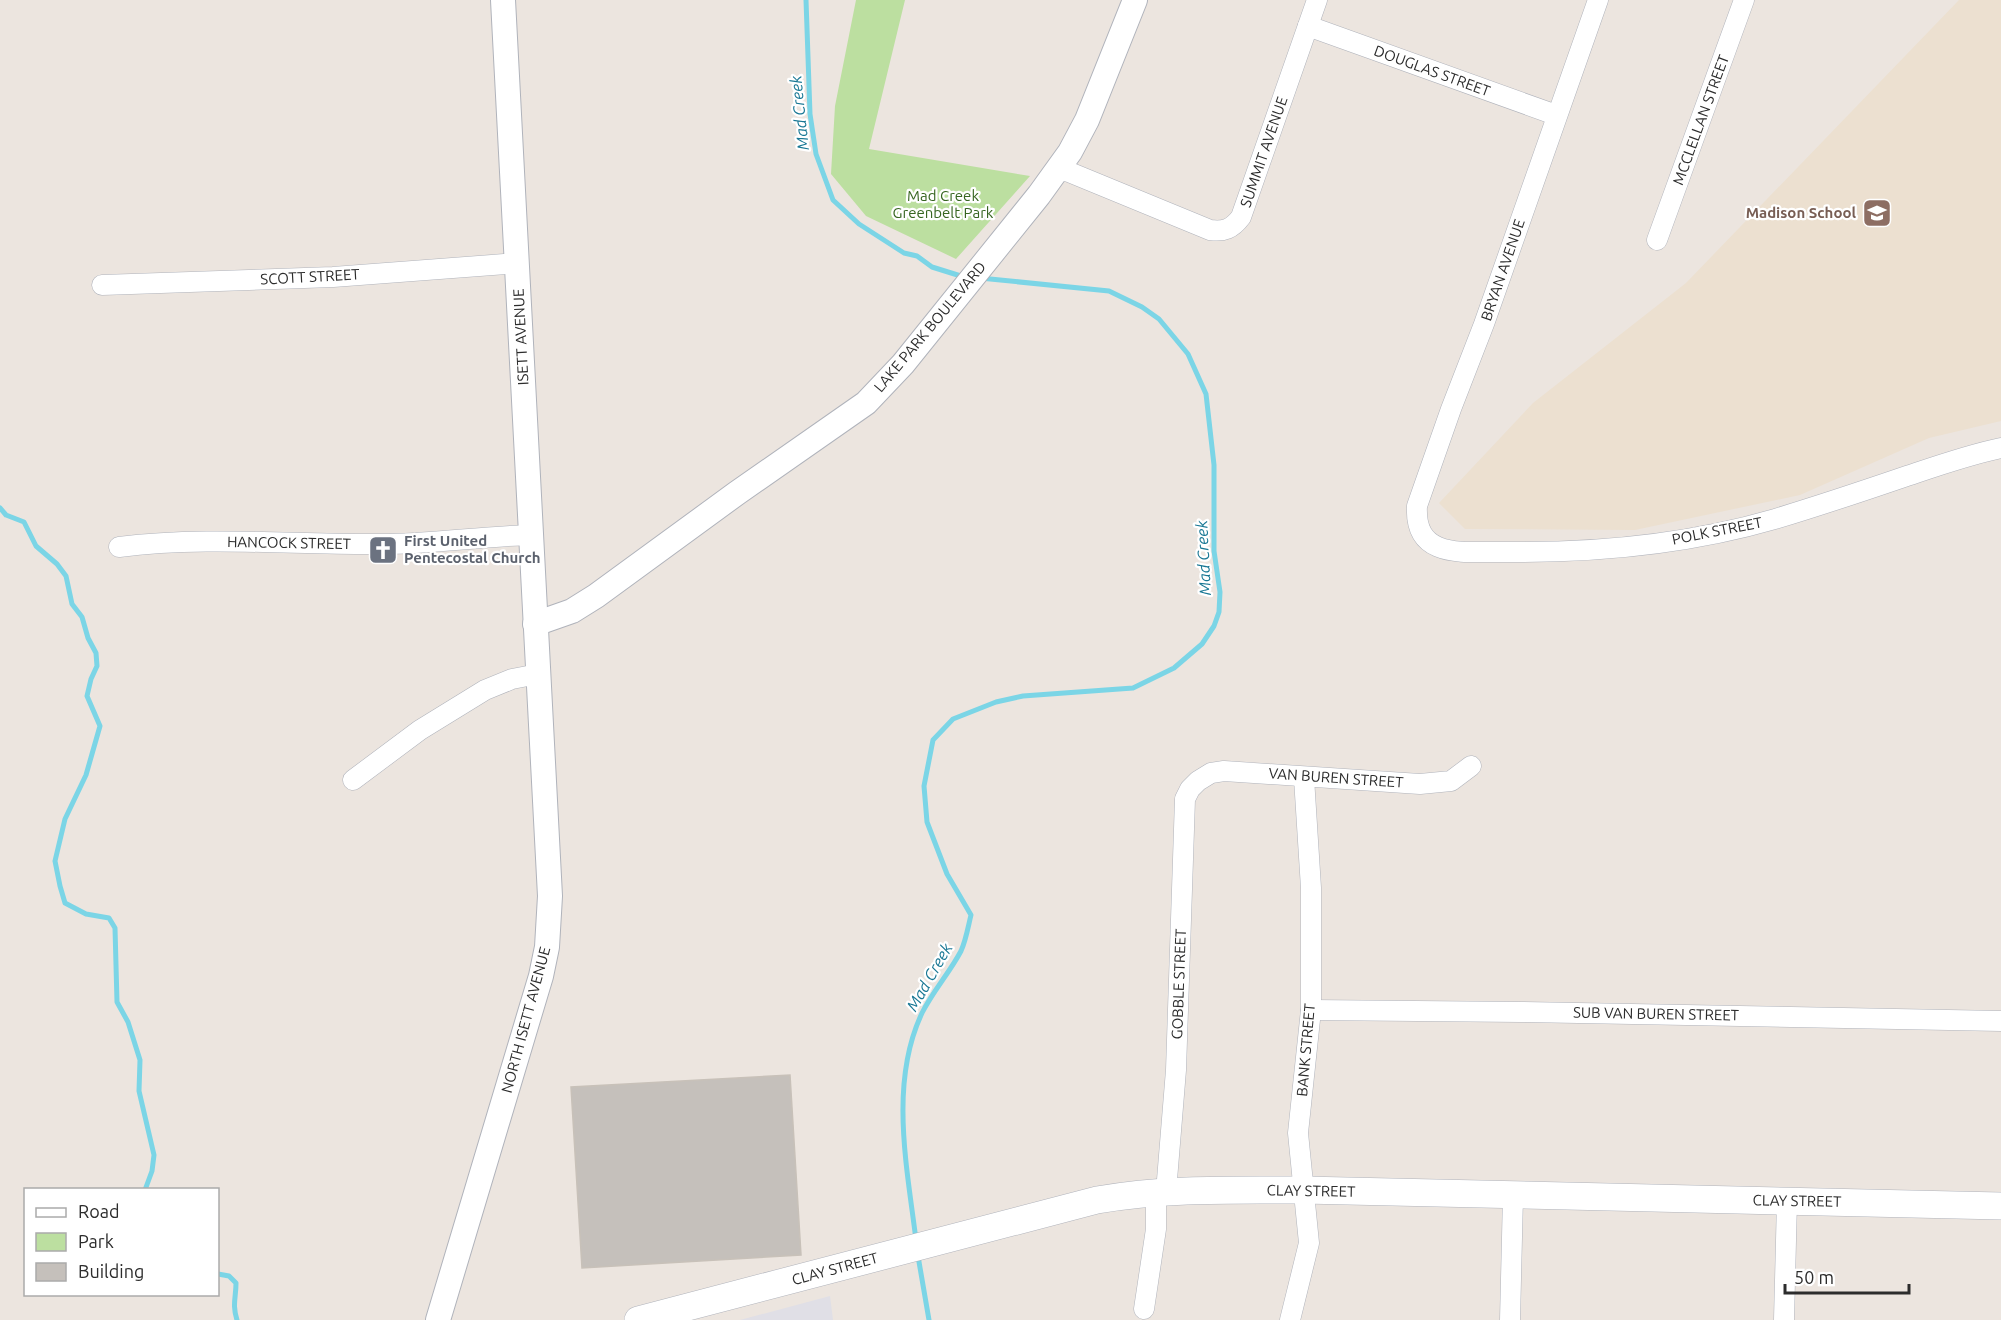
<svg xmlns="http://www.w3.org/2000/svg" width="2001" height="1320" font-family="Ubuntu,sans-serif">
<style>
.industrial{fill:#e0dfe6}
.education{fill:#ece0d0}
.green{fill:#bcdfa0}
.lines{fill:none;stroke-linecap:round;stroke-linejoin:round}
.stream{stroke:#7bd5e6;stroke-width:5}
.building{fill:#c5c0bb;stroke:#c8c1b9;stroke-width:1.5}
.minor-casing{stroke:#b0b3bb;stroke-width:21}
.tertiary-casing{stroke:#b0b3bb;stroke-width:26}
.secondary-casing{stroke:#b0b3bb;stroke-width:28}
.minor{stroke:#fff;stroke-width:20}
.tertiary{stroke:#fff;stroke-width:24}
.secondary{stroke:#fff;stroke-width:27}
.labels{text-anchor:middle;stroke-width:4.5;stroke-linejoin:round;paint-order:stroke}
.street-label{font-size:15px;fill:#2c2c2c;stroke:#fff}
.park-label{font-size:15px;fill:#366520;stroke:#fff}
.education-label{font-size:15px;font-weight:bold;fill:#785e54;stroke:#fff;text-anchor:end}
.worship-label{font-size:15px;font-weight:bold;fill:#5b616d;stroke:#fff;text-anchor:start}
.water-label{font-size:16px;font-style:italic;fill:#187794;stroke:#fff}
</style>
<rect width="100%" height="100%" fill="#ece5df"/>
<path class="industrial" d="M830 1296 833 1320H740Z"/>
<path class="education" d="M1959 0H2001V421L1929 438 1800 495 1635 530 1465 529 1439 503 1533 403 1686 283Z"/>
<path class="green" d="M856 0H905L869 149 1030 176 956 259 866 216 831 174 835 106Z"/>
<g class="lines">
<g class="stream">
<path d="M806 0 810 114 816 154 833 200 859 224 904 253 917 256 932 267 964 277"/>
<path d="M0 508 6 515 24 522 36 546 57 564 66 576 72 604 82 617 88 638 96 653 97 666 91 679 87 696 100 726 86 775 65 819 55 861 60 886 65 903 86 914 109 918 115 928 117 1002 128 1022 140 1060 139 1091 154 1155 152 1171 145 1190"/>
<path d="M916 1240C907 1167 889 1083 922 1013 933 991 950 972 961 951 966 940 968 927 971 915L947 874 927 822 924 786 933 740 953 719 996 702 1023 696 1133 688 1174 668 1202 644 1214 626 1219 612 1220 592 1214 551V465L1206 394 1188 354 1159 319 1142 307 1109 291 980 278"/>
<path d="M918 1256 929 1320"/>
<path d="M218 1274 229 1276 236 1283C236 1298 232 1304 237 1320"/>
</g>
</g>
<path class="building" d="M790 1075 801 1255 582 1268 571 1087Z"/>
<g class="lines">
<g class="minor-casing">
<g id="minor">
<path d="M1598 0 1484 324 1451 409 1417 506C1414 561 1466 551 1505 552 1595 553 1689 544 1775 519 1818 506 1860 492 1901 478 1934 467 1967 455 2001 448"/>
<path d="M1308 26 1556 115"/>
<path d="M1058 170 1069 172 1210 230C1224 232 1232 229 1241 217L1317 0"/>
<path d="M1657 240 1744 0"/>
<path d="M102 285 333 277 518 263"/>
<path d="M119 547C206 536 294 545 382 544 432 544 482 536 532 535"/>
<path d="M353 780 420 730 485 690 512 679 538 674"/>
<path d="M1311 1010 1521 1012 2001 1021"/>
<path d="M1166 1192 1176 1070 1185 799 1190 789 1198 781 1211 773 1224 771 1420 784 1451 781 1471 766"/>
<path d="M1144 1309 1156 1229V1193"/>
<path d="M1290 1320 1309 1243 1298 1133 1311 1010V888L1304 778"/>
<path d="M1510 1320 1513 1196"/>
<path d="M1784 1320 1787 1201"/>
</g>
</g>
<g class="tertiary-casing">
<g id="tertiary">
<path d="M535 624 572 611 596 596 737 493 866 403 903 364 1039 195 1070 152 1087 120 1135 0"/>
<path d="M438 1320 541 976 547 947 550 896 503 0"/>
</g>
</g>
<g class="secondary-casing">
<path id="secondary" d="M638 1320 1097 1200C1165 1188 1234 1190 1303 1190L2001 1206"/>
</g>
<use href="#minor" class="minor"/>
<use href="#tertiary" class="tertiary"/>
<use href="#secondary" class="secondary"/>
</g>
<defs>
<g id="school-square" transform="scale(1.5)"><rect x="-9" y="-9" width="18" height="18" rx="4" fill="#8d6e63" stroke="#fff"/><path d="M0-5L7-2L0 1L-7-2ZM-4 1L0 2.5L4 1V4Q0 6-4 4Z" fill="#fff"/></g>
<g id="church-square" transform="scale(1.5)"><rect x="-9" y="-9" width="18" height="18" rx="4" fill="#6b7280" stroke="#fff"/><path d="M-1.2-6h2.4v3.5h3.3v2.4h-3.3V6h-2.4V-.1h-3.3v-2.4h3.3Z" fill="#fff"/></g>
</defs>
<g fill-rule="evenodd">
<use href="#school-square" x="1877" y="213"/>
<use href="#church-square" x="383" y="550"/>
</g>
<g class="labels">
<g class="street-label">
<text transform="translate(1432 71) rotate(20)" y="5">DOUGLAS STREET</text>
<text transform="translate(1701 120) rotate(-70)" y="5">MCCLELLAN STREET</text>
<text transform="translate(1264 152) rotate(-71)" y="5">SUMMIT AVENUE</text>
<text transform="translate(1503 270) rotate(-71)" y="5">BRYAN AVENUE</text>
<text transform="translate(310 277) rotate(-3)" y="5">SCOTT STREET</text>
<text transform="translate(930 327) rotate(-50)" y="5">LAKE PARK BOULEVARD</text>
<text transform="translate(521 337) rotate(-93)" y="5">ISETT AVENUE</text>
<text transform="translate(1717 531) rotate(-11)" y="5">POLK STREET</text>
<text transform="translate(289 543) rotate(1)" y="5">HANCOCK STREET</text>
<text transform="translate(1336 778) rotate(4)" y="5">VAN BUREN STREET</text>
<text transform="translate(1179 984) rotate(-88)" y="5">GOBBLE STREET</text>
<text transform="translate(1656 1014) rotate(1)" y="5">SUB VAN BUREN STREET</text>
<text transform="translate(526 1020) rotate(-75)" y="5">NORTH ISETT AVENUE</text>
<text transform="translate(1306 1050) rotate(-85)" y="5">BANK STREET</text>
<text transform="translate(1311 1191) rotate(1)" y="5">CLAY STREET</text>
<text transform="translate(1797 1201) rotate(1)" y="5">CLAY STREET</text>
<text transform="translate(835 1269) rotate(-15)" y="5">CLAY STREET</text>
</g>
<g class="park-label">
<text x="943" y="201">Mad Creek<tspan x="943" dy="17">Greenbelt Park</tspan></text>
</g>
<g class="education-label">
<text x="1856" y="218">Madison School</text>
</g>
<g class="worship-label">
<text x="404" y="546">First United<tspan x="404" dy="17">Pentecostal Church</tspan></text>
</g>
<g class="water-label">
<text transform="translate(799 113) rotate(-96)" y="6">Mad Creek</text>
<text transform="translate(1203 558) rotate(-93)" y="6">Mad Creek</text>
<text transform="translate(929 977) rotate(-60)" y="6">Mad Creek</text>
</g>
</g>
<rect x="24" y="1188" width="195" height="108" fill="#ffffff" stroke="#ababab" stroke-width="1.5"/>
<rect x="36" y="1208" width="30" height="9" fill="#ffffff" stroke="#ababab" stroke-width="1.5"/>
<text x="78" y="1218" font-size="18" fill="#2c2c2c">Road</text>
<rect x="36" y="1233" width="30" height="18" fill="#bcdfa0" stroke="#ababab" stroke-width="1.5"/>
<text x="78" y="1248" font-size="18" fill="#2c2c2c">Park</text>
<rect x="36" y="1263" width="30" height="18" fill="#c5c0bb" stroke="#ababab" stroke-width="1.5"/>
<text x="78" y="1278" font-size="18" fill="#2c2c2c">Building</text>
<path d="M1785 1284v9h124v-9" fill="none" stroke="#2c2c2c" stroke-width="3"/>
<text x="1794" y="1284" font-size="18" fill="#2c2c2c" stroke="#ffffff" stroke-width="4.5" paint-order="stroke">50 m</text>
</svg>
